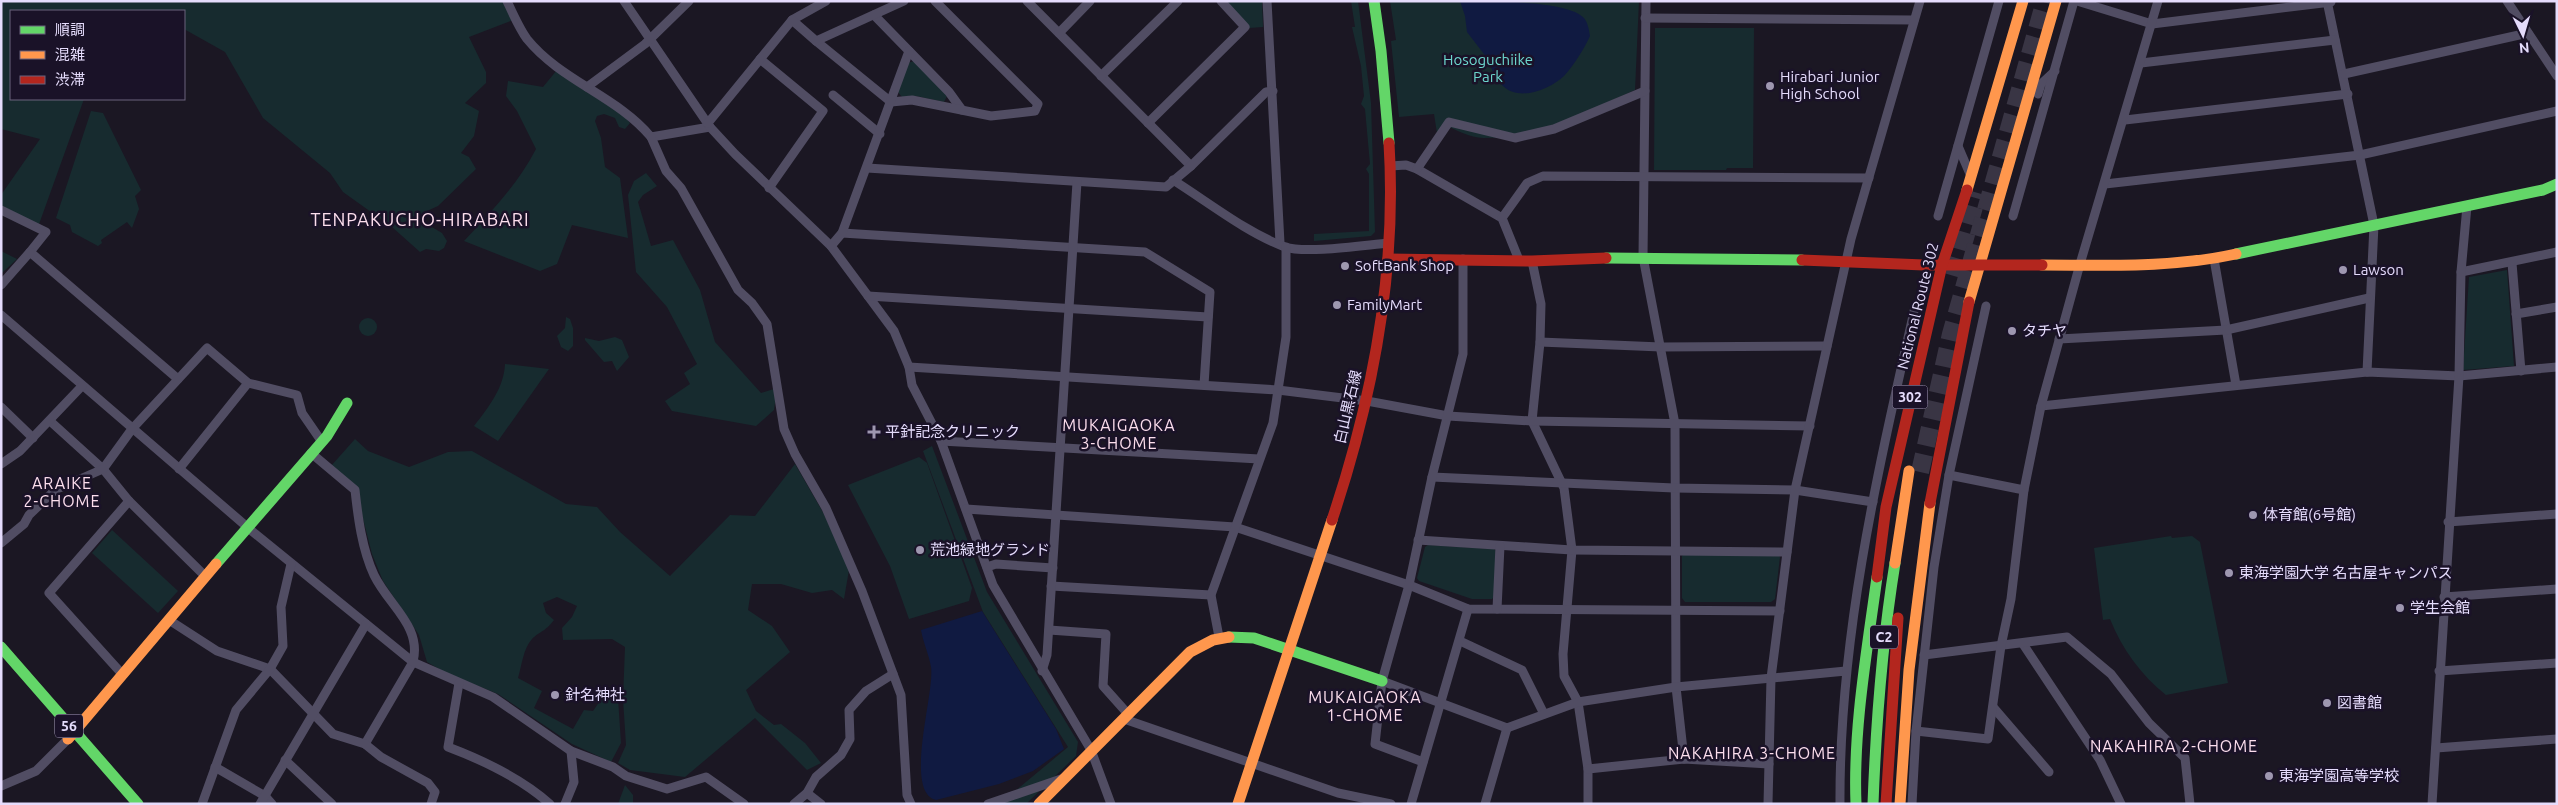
<svg xmlns="http://www.w3.org/2000/svg" width="2558" height="805" font-family="Ubuntu,'Noto Sans JP',sans-serif">
<style>
.green{fill:#172b2f}
.water{fill:#101a41}
.lines{fill:none;stroke-linecap:round;stroke-linejoin:round}
.highway-tunnel{stroke:#393544;stroke-width:18;stroke-dasharray:18 9;stroke-linecap:butt}
.street{stroke:#514d63;stroke-width:9}
.fast{stroke:#63d668;stroke-width:11}
.slow{stroke:#ff974d;stroke-width:11}
.jam{stroke:#b3261e;stroke-width:11}
.poi-dot{fill:#9e97b0;stroke:#1a1228;stroke-width:2}
.labels{text-anchor:middle;stroke-width:5;stroke-linejoin:round;paint-order:stroke}
.shield{fill:#1a1228;stroke:#a89fbc;stroke-width:1}
.shield-label{font-size:14px;font-weight:bold;fill:#e5dcfc}
.park-label{font-size:15px;fill:#6dd7ce;stroke:#1a1228}
.poi-label{font-size:15px;fill:#e5dcfc;stroke:#1a1228;text-anchor:start}
.street-label{font-size:15px;fill:#e5dcfc;stroke:#1a1228}
.neighbourhood-label{font-size:16px;letter-spacing:1px;fill:#fcdeed;stroke:#1a1228}
.quarter-label{font-size:18px;letter-spacing:1px;fill:#fcdeed;stroke:#1a1228}
</style>
<rect width="100%" height="100%" fill="#1b1723"/>
<g class="green">
<path d="M1 1H505L513 20 469 37 486 72V83L465 103 479 111 474 136 461 153 469 157 476 169 438 206 427 211 425 223 442 233 447 241 444 248 439 251 426 249 420 252 392 227 343 192 330 173 263 118 225 52 184 29V11H11V99H84L38 227 1 209V195L40 139 1 129Z"/>
<path d="M1225 1H1262L1263 27 1249 28Z"/>
<path d="M1351 1H1358L1371 103 1375 232 1371 236 1314 241V234L1369 231V174L1366 169 1370 164 1365 109 1361 104 1364 96 1361 66 1352 27H1355Z"/>
<path d="M1390 1H1639L1635 90C1588 111 1536 138 1483 138 1471 138 1454 129 1443 124L1437 133 1434 114 1399 117 1391 41 1396 40Z"/>
<path d="M1655 28H1754L1753 168H1727L1726 170H1654Z"/>
<path d="M915 61 948 94 944 102 916 96 902 97 897 91 907 63Z"/>
<path d="M557 70 579 87 623 114 630 123 625 129 619 127 615 118 604 114 597 116 595 121 601 138 605 167 620 178 628 238 572 225 557 264 540 271 464 241C491 212 518 184 536 149L517 111 506 96 508 81 543 87Z"/>
<path d="M91 111 103 113 141 190 135 196 139 209 132 228 127 222 101 240 102 243 98 246 72 232 70 225 56 218Z"/>
<path d="M646 173 657 186 643 195 638 202 651 246 673 240 700 290 715 342 761 393 777 388 774 410 756 426 672 411 665 401 690 384 684 373 697 364 667 307 636 272 628 195 634 181Z"/>
<path d="M1 251 17 259 1 274Z"/>
<path d="M2507 270 2514 366 2463 370 2469 277Z"/>
<path d="M566 317 570 319 573 328V346L568 351 561 347 557 336 565 328Z"/>
<circle cx="368" cy="327" r="9"/>
<path d="M615 337 622 340 629 357 617 371 612 361 604 362 585 340V338L599 341Z"/>
<path d="M505 364 549 369 498 441 474 426C488 408 504 388 505 364Z"/>
<path d="M355 439 368 451 409 467 448 452 472 451 566 504 597 507 620 532 670 576 730 515 755 516 795 464 824 514 849 570 844 599 832 590 812 593 781 584H752L748 610 772 626 790 652 746 690 756 711 774 725 781 724 805 743 821 763 807 770 755 718 685 777 630 770 618 763 626 745 623 699 625 647 612 639 563 640 562 628 572 617 577 606 557 597 543 603 546 613 554 620C545 632 540 631 532 639 523 649 522 665 518 678L542 691 534 708 573 729 584 710 593 711 602 698H618L621 743 611 762 572 744 498 694 446 673 427 662 419 635 383 581 372 554 361 511 351 492 331 466Z"/>
<path d="M932 446 987 592 1078 742 1076 756 1026 804H997L1002 802 1068 747 983 612 923 451Z"/>
<path d="M919 457 927 463 972 588 969 601 909 619 890 566 848 485Z"/>
<path d="M112 530 178 591 158 613 92 553Z"/>
<path d="M2171 536 2172 538 2192 536 2200 542 2228 683 2166 695C2141 675 2122 649 2110 619L2103 620 2094 548Z"/>
<path d="M1428 545 1494 549 1497 552 1495 596 1492 599H1472L1419 581 1417 578 1425 547Z"/>
<path d="M1685 553 1777 554 1780 557 1775 599 1771 602H1685L1682 598V556Z"/>
<path d="M625 785 633 795V804H618Z"/>
</g>
<g class="water">
<path d="M1460 1C1484 1 1569 0 1584 18 1588 23 1589 30 1590 36 1584 49 1574 65 1564 76 1550 89 1520 102 1503 86 1496 80 1493 71 1489 63L1484 65 1482 61 1487 58 1467 32 1465 16Z"/>
<path d="M982 611 1056 729 1064 749 1033 771 999 784 936 800C903 792 935 693 931 667 929 655 923 642 921 630Z"/>
</g>
<g class="lines">
<g class="highway-tunnel">
<path d="M1954 276 1978 193"/>
<path d="M1920 472 1951 334 2045 1"/>
</g>
<g class="street">
<path d="M507 1C513 14 519 28 527 39 561 81 617 96 651 137L710 127"/>
<path d="M624 1 710 127 735 154 831 246 894 331 909 367 912 385 941 441 993 585 1091 750 1111 804"/>
<path d="M1027 1 1191 166"/>
<path d="M1267 1 1280 243"/>
<path d="M1646 1 1643 257 1675 424 1676 687 1684 759"/>
<path d="M2077 1 2152 24 2331 2"/>
<path d="M2327 1 2374 225 2367 372"/>
<path d="M2507 1 2557 76"/>
<path d="M874 15 949 92 962 110"/>
<path d="M1645 18 1914 20"/>
<path d="M792 20 826 1"/>
<path d="M1059 33 1090 1"/>
<path d="M816 41 891 102 912 100 991 116 1035 111 1038 104 935 1"/>
<path d="M760 59 823 111 769 188"/>
<path d="M2141 63 2335 40"/>
<path d="M2344 74 2528 33"/>
<path d="M1101 76 1178 1"/>
<path d="M587 87 645 44 689 1"/>
<path d="M2038 94 2041 84 2055 71"/>
<path d="M833 95 880 134"/>
<path d="M2125 120 2348 94"/>
<path d="M708 123 792 20 816 41 904 1"/>
<path d="M1148 123 1245 27 1221 1"/>
<path d="M651 137 666 171 681 188 738 290 752 303 767 324 784 429 795 454 826 508 862 591 901 695 907 795 911 804"/>
<path d="M1958 146 1970 174"/>
<path d="M1390 166 1406 165 1417 169 1502 218 1519 260"/>
<path d="M867 168 1166 187 1191 166 1266 92 1273 91"/>
<path d="M1417 169 1449 122 1515 138 1554 129 1645 91"/>
<path d="M1173 180C1208 202 1247 233 1285 247 1306 254 1365 245 1389 243"/>
<path d="M2105 184 2360 155 2557 111"/>
<path d="M1 210 46 232 30 252"/>
<path d="M1938 216 1999 1"/>
<path d="M2013 216 2074 1"/>
<path d="M1502 218 1527 183 1543 176 1869 178"/>
<path d="M842 233 1145 252 1210 292 1204 385"/>
<path d="M831 246 842 233 909 51"/>
<path d="M2214 259 2236 385"/>
<path d="M1532 261 1541 304 1540 342 1532 421 1564 488 1572 550 1563 654 1564 676 1578 702 1588 769V804"/>
<path d="M2512 263 2521 371"/>
<path d="M2461 272 2557 252"/>
<path d="M1 285 30 252 178 379"/>
<path d="M868 296 1208 317"/>
<path d="M2516 314 2557 307"/>
<path d="M1 315 253 532 413 662 365 744"/>
<path d="M2059 339 2226 330 2369 298"/>
<path d="M1540 342 1661 347 1827 346"/>
<path d="M909 367 1278 390 1367 401 1448 416 1532 421 1810 426"/>
<path d="M2041 406 2367 372 2459 376 2557 367"/>
<path d="M1 407 33 438"/>
<path d="M50 421 103 469 129 501 205 576"/>
<path d="M941 441 1259 459"/>
<path d="M311 453 355 490C358 518 362 549 374 575 389 606 422 626 413 662L493 697 571 751 613 767 626 776 667 789 706 777 744 804"/>
<path d="M1 464 20 451 82 386"/>
<path d="M179 469 248 383"/>
<path d="M1949 475 2024 490"/>
<path d="M1432 477 1674 488 1795 490 1873 502"/>
<path d="M966 509 1235 527 1409 585 1468 609 1780 611"/>
<path d="M2448 522 2557 514"/>
<path d="M1418 540 1572 550 1787 552"/>
<path d="M1 543 24 524 29 515 55 490 103 469 132 429 207 348 248 383 297 395 302 413 322 442"/>
<path d="M987 567 996 564 1053 568"/>
<path d="M1051 586 1211 595"/>
<path d="M2444 597 2557 589"/>
<path d="M1497 609 1500 546"/>
<path d="M169 620 217 651 270 669 333 734 365 744 381 757 428 783 435 792 431 804"/>
<path d="M1049 630 1106 634 1103 686 1128 714"/>
<path d="M1219 637 1211 595 1273 423 1286 337V247"/>
<path d="M1460 641 1522 670 1544 714"/>
<path d="M2023 644 2100 760 2121 804"/>
<path d="M1924 655 2067 637 2111 674 2149 723 2185 758 2190 804"/>
<path d="M1042 671 1047 655 1077 182"/>
<path d="M2439 671 2557 663"/>
<path d="M123 675 49 593 129 501"/>
<path d="M1382 681 1507 728 1578 702 1676 687 1846 671"/>
<path d="M459 683 448 747C485 761 521 778 550 804"/>
<path d="M1993 707 2049 772"/>
<path d="M1124 719 1338 793 1391 804"/>
<path d="M1916 731 1988 739 2001 646 2011 599 2024 490 2041 406 2080 264 2158 1"/>
<path d="M2436 748 2557 739"/>
<path d="M285 760 332 804"/>
<path d="M1423 762 1375 744 1382 681 1409 585 1432 477 1463 354V259"/>
<path d="M215 767 265 796 272 804"/>
<path d="M1588 769 1684 759 1769 764"/>
<path d="M1 786 36 771 68 739"/>
<path d="M807 793 821 804"/>
<path d="M202 804 236 710 270 669 283 646 281 607 291 564"/>
<path d="M260 804 366 624"/>
<path d="M565 804 574 782 571 751"/>
<path d="M794 804 807 793 816 777 841 755 850 739 849 710 866 691 893 674"/>
<path d="M988 804 1061 779"/>
<path d="M1411 804 1468 609"/>
<path d="M1485 804 1507 728"/>
<path d="M1768 804 1771 678 1795 490 1851 239 1920 1"/>
<path d="M1840 804C1839 636 1878 470 1915 307"/>
<path d="M1912 804 1916 731 1934 567 1949 475 1986 306"/>
<path d="M2432 804 2459 376 2461 272 2467 206"/>
</g>
<g class="fast">
<path d="M1374 1 1381 51 1389 143"/>
<path d="M2236 254 2543 190 2557 184"/>
<path d="M1606 258 1802 260"/>
<path d="M216 564 327 436 347 403"/>
<path d="M1229 637 1254 638 1382 681"/>
<path d="M1 647 138 804"/>
<path d="M1856 804C1853 729 1867 651 1877 577"/>
<path d="M1873 804C1876 723 1882 643 1895 563"/>
</g>
<g class="slow">
<path d="M1967 190 2023 1"/>
<path d="M2042 265C2107 265 2172 268 2236 254"/>
<path d="M1969 302 2056 1"/>
<path d="M1895 563 1909 471"/>
<path d="M68 739 216 564"/>
<path d="M1039 804 1190 652 1213 640 1229 637"/>
<path d="M1238 804 1332 520"/>
<path d="M1900 804 1909 670 1930 503"/>
</g>
<g class="jam">
<path d="M1388 259 1532 261 1606 258"/>
<path d="M1802 260 1924 265H2042"/>
<path d="M1930 503 1969 302"/>
<path d="M1332 520C1373 398 1397 272 1389 143"/>
<path d="M1877 577 1886 507 1942 265 1967 190"/>
<path d="M1886 804 1898 618"/>
</g>
</g>
<g class="poi-dot">
<circle cx="1770" cy="86" r="5"/>
<circle cx="1345" cy="266" r="5"/>
<circle cx="2343" cy="270" r="5"/>
<circle cx="1337" cy="305" r="5"/>
<circle cx="2012" cy="331" r="5"/>
<path d="M871.5 424.5h5v5h5v5h-5v5h-5v-5h-5v-5h5z"/>
<circle cx="2253" cy="515" r="5"/>
<circle cx="920" cy="550" r="5"/>
<circle cx="2229" cy="573" r="5"/>
<circle cx="2400" cy="608" r="5"/>
<circle cx="555" cy="695" r="5"/>
<circle cx="2327" cy="703" r="5"/>
<circle cx="2269" cy="776" r="5"/>
</g>
<g class="labels">
<g class="shield">
<rect x="1892.5" y="385.5" width="35" height="23" rx="4"/>
<rect x="1870" y="625.5" width="28" height="23" rx="4"/>
<rect x="55" y="714.5" width="28" height="23" rx="4"/>
</g>
<g class="shield-label">
<text x="1910" y="402">302</text>
<text x="1884" y="642">C2</text>
<text x="69" y="731">56</text>
</g>
<g class="park-label">
<text x="1488" y="65">Hosoguchiike<tspan x="1488" dy="17">Park</tspan></text>
</g>
<g class="poi-label">
<text x="1780" y="82">Hirabari Junior<tspan x="1780" dy="17">High School</tspan></text>
<text x="1355" y="271">SoftBank Shop</text>
<text x="2353" y="275">Lawson</text>
<text x="1347" y="310">FamilyMart</text>
<text x="2022" y="336">タチヤ</text>
<text x="885" y="437">平針記念クリニック</text>
<text x="2263" y="520">体育館(6号館)</text>
<text x="930" y="555">荒池緑地グランド</text>
<text x="2239" y="578">東海学園大学 名古屋キャンパス</text>
<text x="2410" y="613">学生会館</text>
<text x="565" y="700">針名神社</text>
<text x="2337" y="708">図書館</text>
<text x="2279" y="781">東海学園高等学校</text>
</g>
<g class="street-label">
<text transform="translate(1918 306) rotate(-76)" y="5">National Route 302</text>
<text transform="translate(1348 407) rotate(-77)" y="5">白山黒石線</text>
</g>
<g class="neighbourhood-label">
<text x="1119" y="431">MUKAIGAOKA<tspan x="1119" dy="18">3-CHOME</tspan></text>
<text x="62" y="489">ARAIKE<tspan x="62" dy="18">2-CHOME</tspan></text>
<text x="1365" y="703">MUKAIGAOKA<tspan x="1365" dy="18">1-CHOME</tspan></text>
<text x="2174" y="752">NAKAHIRA 2-CHOME</text>
<text x="1752" y="759">NAKAHIRA 3-CHOME</text>
</g>
<g class="quarter-label">
<text x="420" y="226">TENPAKUCHO-HIRABARI</text>
</g>
</g>
<rect width="2558" height="805" fill="none" stroke="#e5dcfc" stroke-width="5"/>
<rect x="10" y="10" width="175" height="90" fill="#1a1228" stroke="#6b637d"/>
<rect x="20" y="26" width="25" height="8" fill="#63d668" stroke="#6b637d"/>
<text x="55" y="35" font-size="15" fill="#e5dcfc">順調</text>
<rect x="20" y="51" width="25" height="8" fill="#ff974d" stroke="#6b637d"/>
<text x="55" y="60" font-size="15" fill="#e5dcfc">混雑</text>
<rect x="20" y="76" width="25" height="8" fill="#b3261e" stroke="#6b637d"/>
<text x="55" y="85" font-size="15" fill="#e5dcfc">渋滞</text>
<g transform="translate(2523 35) rotate(175)" stroke="#1a1228" stroke-width="4" paint-order="stroke">
<path d="M0-4L9 19L0 12L-9 19Z" fill="#e5dcfc"/>
<text y="-8" font-size="14" font-weight="bold" text-anchor="middle" fill="#e5dcfc">N</text>
</g>
</svg>
